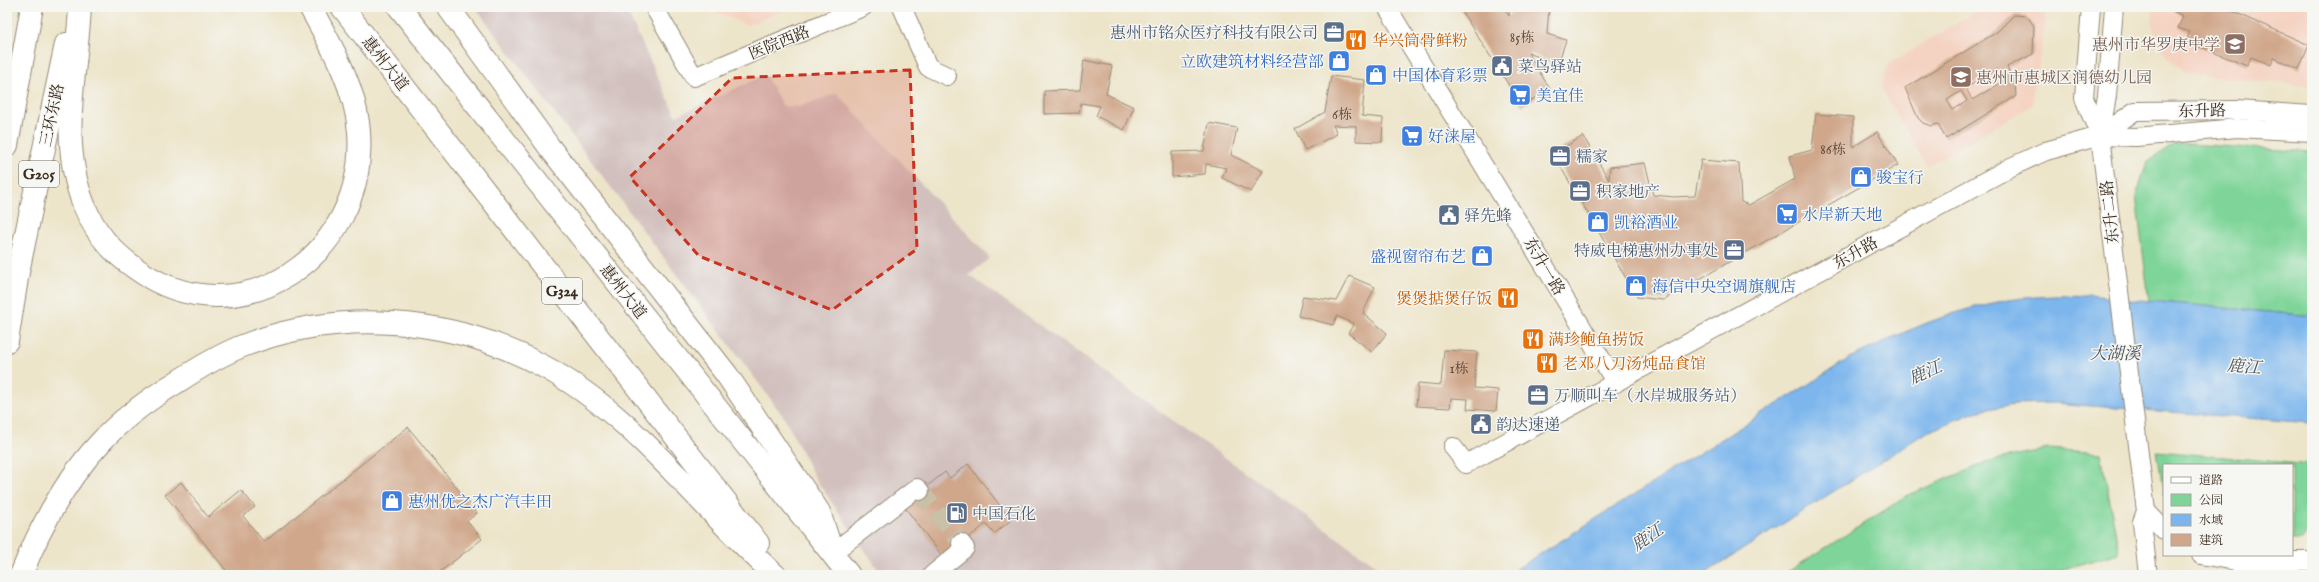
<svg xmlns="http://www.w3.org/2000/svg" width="2319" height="582" font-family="'IM FELL English','Noto Serif SC',serif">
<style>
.built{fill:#f5d3c2}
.industrial{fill:#d1c0bd}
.green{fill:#7fd599;stroke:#5d805c}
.water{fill:#7cb6ed;stroke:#5c7086}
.building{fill:#d0a78b;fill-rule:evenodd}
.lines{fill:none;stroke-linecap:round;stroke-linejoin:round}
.minor-tunnel{stroke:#c9c0a8;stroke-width:18;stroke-dasharray:18 9;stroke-linecap:butt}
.minor-casing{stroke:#948874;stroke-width:20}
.highway-casing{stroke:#948874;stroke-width:24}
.minor{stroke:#fff;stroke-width:18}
.highway{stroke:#fff;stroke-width:22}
.marked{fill:#c8321e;fill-opacity:0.2;stroke:#c8321e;stroke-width:3;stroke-dasharray:8 5;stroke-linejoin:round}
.labels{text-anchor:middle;stroke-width:3;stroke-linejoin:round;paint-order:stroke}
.number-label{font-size:14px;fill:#604939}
.shield{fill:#f6f6f2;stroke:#73675e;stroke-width:1}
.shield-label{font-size:15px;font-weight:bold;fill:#3b2a1e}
.service-label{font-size:16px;fill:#4e5e75;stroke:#f6f6f2;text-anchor:start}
.food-label{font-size:16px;fill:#c56008;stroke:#f6f6f2;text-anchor:start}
.street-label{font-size:16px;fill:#3b2a1e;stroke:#f6f6f2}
.education-label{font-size:16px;fill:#785e54;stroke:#f6f6f2;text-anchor:end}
.shop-label{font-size:16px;fill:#366cbe;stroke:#f6f6f2;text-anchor:start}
.water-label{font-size:17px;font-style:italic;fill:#4e545c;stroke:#f6f6f2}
</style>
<rect width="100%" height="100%" fill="#f6f6f2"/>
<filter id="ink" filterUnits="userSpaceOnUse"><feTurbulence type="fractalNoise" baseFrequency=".025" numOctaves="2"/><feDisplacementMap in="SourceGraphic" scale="8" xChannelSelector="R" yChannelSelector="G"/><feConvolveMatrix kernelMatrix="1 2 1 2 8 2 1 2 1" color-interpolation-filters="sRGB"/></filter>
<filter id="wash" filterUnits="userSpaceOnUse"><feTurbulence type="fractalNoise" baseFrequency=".012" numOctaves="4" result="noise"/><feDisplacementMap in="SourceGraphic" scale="16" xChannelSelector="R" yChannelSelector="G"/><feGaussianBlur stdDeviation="0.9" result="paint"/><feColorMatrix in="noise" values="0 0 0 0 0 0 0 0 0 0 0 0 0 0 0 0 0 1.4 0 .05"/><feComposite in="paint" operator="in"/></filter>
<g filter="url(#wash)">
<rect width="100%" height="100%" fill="#ede5ca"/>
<g class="built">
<path d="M704 7H793L747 25Z"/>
<path d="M1984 7H2048L2032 105 1927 166 1881 88 1887 65Z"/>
<path d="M2153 7H2312V86L2202 76 2184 71 2169 59 2160 47 2152 26Z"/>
</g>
<path class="industrial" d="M475 7H625L676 116 765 75 783 106 799 107 837 93 990 258 969 275 1381 569 1385 575H882L815 478 784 417Z"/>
<g class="green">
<path d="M2174 143 2312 152V316L2149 301 2136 196 2147 163Z"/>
<path d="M2048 449 2101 453 2119 553 2043 575H1783L1910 494 1993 460Z"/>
<path d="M2157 451 2312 465V528H2309L2302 541H2292V465H2164V495Z"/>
</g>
<path class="water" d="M2086 295 2312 316V423L2053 403 2013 404 1975 412 1925 433 1703 575H1507L1850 358C1897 335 1945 312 1998 302 2027 296 2056 296 2086 295Z"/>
<g id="blocks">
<g class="building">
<path d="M1459 7H1503L1509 16 1510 7H1549L1547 34 1566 40 1558 64 1528 53 1550 89 1522 106Z"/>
<path d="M2175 7H2223L2309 45 2299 69 2274 58 2271 65 2251 57 2247 66 2186 41 2190 32 2178 28 2183 16 2173 11Z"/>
<path d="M2014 15 2027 16 2034 26 2033 54 2007 67 2015 84 2016 96 1946 139 1938 124 1931 126 1923 123 1918 118 1905 88 1997 32ZM1997 69 2004 81 1972 100 1966 88ZM1961 91 1967 101 1953 110 1947 100Z"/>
<path d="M1084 60 1112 66 1106 94 1134 107 1124 130 1096 116 1100 106 1081 103 1079 113 1044 114V91L1080 90Z"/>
<path d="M1331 76 1365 80 1362 116 1383 118 1382 142 1356 141V126L1333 125 1337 134 1305 150 1295 129 1325 112Z"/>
<path d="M1816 114 1853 117V147L1877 132 1898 165 1663 300 1637 297 1553 154 1583 136 1609 180 1610 167 1645 163 1653 195 1674 197 1695 196 1701 160 1739 163 1741 202 1749 205 1795 179 1790 156 1812 150Z"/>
<path d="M1209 123 1237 128 1231 155 1263 171 1251 192 1222 178 1226 168 1206 164 1205 174 1172 177V152L1204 151Z"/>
<path d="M1349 276 1375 287 1363 313 1387 333 1372 352 1348 333 1354 324 1337 316 1333 325 1298 316 1303 296 1336 301Z"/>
<path d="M1444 350 1477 352 1474 388 1498 390 1496 411 1467 409 1468 399 1451 398 1450 408 1416 406 1418 383 1441 385Z"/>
<path d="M408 427 477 513 467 521 482 539 436 575H230L165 495 181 482 208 517 241 490 255 507 243 516 264 542Z"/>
<path d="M968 464 1011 520 994 534 986 524 943 557 903 505 945 472 950 478Z"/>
</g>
</g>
</g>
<g filter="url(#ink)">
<use href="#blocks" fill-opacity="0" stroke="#948874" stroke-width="1"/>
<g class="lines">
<path class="minor-tunnel" d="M920 491 961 543"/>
<g class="minor-casing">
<g id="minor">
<path d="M654 7 694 77 863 7"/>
<path d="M902 7 928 67 947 76"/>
<path d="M1387 7 1616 383"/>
<path d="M2091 7 2084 98 2100 136"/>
<path d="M2114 7 2107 96 2100 136 2146 511 2142 522 2148 575"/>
<path d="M2100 136 2135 111 2237 110 2312 115"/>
<path d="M1453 447 1466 464 2011 167 2046 151 2100 136 2136 137 2237 128 2312 132"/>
<path d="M2146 511 2164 530"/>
<path d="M832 553 917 488 920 491"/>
<path d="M2201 555 2235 561H2312"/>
<path d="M932 575 965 548 961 543"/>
</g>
</g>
<g class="highway-casing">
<g id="highway">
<path d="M80 7C77 72 58 141 84 205 94 231 112 252 135 268 240 344 368 254 359 132 356 88 331 45 310 7"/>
<path d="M342 7 758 543"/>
<path d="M399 7 849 575"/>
<path d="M448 7 550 148 727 375 819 512 828 539"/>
<path d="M7 145 32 7"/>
<path d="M7 341 18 272 66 44"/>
<path d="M21 575C40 527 64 482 99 444 121 419 149 399 177 382 197 369 218 356 240 347 337 308 450 316 541 365 636 415 697 505 775 575"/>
</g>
</g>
<use href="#minor" class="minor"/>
<use href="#highway" class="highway"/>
</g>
</g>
<path class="marked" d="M910 70 917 249 832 310 699 256 630 177 732 78Z"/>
<defs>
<g id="office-square" transform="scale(1.15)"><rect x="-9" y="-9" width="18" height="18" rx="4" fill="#5c6f8a" stroke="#f6f6f2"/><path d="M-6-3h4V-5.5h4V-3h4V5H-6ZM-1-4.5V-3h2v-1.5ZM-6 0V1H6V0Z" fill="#fff"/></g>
<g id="restaurant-square" transform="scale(1.15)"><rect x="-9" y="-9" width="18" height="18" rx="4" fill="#e8710a" stroke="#f6f6f2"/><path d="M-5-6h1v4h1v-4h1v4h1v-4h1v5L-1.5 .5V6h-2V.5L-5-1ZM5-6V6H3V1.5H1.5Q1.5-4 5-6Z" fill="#fff"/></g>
<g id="school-square" transform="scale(1.15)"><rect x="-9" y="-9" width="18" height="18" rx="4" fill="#8d6e63" stroke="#f6f6f2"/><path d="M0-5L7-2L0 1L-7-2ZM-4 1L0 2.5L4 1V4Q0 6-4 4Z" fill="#fff"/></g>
<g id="shop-square" transform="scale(1.15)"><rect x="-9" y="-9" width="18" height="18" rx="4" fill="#3f7fe0" stroke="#f6f6f2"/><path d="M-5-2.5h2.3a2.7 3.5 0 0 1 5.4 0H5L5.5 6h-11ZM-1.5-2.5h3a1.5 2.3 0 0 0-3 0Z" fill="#fff"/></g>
<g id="civic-square" transform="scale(1.15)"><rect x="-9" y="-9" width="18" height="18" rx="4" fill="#5c6f8a" stroke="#f6f6f2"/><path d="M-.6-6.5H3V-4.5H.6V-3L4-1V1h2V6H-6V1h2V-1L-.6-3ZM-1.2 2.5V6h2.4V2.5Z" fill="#fff"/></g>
<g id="supermarket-square" transform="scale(1.15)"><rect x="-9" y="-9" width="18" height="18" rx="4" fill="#3f7fe0" stroke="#f6f6f2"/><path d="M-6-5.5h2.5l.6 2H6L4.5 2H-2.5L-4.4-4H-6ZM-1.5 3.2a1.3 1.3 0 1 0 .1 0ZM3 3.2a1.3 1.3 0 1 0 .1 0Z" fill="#fff"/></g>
<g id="fuel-square" transform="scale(1.15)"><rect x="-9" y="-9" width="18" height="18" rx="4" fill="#5c6f8a" stroke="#f6f6f2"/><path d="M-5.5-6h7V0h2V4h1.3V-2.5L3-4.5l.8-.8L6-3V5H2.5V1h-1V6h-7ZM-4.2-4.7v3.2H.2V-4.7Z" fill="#fff"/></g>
</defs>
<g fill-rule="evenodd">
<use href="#office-square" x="1334" y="32"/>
<use href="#restaurant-square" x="1356" y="40"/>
<use href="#school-square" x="2235" y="44"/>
<use href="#shop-square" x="1339" y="61"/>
<use href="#civic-square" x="1502" y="66"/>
<use href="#shop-square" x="1376" y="75"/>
<use href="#school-square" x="1961" y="77"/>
<use href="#supermarket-square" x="1520" y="95"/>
<use href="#supermarket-square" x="1412" y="136"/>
<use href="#office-square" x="1560" y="156"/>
<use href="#shop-square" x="1861" y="177"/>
<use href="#office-square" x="1580" y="191"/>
<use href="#supermarket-square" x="1787" y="214"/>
<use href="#civic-square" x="1449" y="215"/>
<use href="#shop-square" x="1598" y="222"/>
<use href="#office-square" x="1734" y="250"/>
<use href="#shop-square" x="1482" y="256"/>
<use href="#shop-square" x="1636" y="286"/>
<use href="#restaurant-square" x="1508" y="298"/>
<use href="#restaurant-square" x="1533" y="339"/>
<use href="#restaurant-square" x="1547" y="363"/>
<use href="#office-square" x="1538" y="395"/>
<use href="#civic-square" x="1481" y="424"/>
<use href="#shop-square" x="392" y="501"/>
<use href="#fuel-square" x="957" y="513"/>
</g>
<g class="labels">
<g class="number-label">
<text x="1522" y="42">85栋</text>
<text x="1342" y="119">6栋</text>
<text x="1833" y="154">86栋</text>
<text x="1459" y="373">1栋</text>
</g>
<g class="shield">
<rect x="19" y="161" width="40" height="26" rx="3"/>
<rect x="542" y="278" width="40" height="26" rx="3"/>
</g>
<g class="shield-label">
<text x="39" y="179">G205</text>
<text x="562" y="296">G324</text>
</g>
<g class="service-label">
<text x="1318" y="38" text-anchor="end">惠州市铭众医疗科技有限公司</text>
<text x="1518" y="72">菜鸟驿站</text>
<text x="1576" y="162">糯家</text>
<text x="1596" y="197">积家地产</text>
<text x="1464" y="221">驿先蜂</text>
<text x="1718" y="256" text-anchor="end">特威电梯惠州办事处</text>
<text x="1554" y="401">万顺叫车（水岸城服务站）</text>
<text x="1496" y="430">韵达速递</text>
<text x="972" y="519">中国石化</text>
</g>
<g class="food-label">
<text x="1372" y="46">华兴筒骨鲜粉</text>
<text x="1492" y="304" text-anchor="end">煲煲掂煲仔饭</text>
<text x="1548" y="345">满珍鲍鱼捞饭</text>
<text x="1562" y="369">老邓八刀汤炖品食馆</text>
</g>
<g class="street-label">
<text transform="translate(779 42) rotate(-22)" y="6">医院西路</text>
<text transform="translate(386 63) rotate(52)" y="6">惠州大道</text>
<text transform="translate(2202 110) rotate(-1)" y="6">东升路</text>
<text transform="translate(51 115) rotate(-78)" y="6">三环东路</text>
<text transform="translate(2109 212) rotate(-96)" y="6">东升二路</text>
<text transform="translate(1855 252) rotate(-29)" y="6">东升路</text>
<text transform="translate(1545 266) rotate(59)" y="6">东升一路</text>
<text transform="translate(624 291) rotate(52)" y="6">惠州大道</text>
</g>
<g class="education-label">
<text x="2220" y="50">惠州市华罗庚中学</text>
<text x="1976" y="83" text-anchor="start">惠州市惠城区润德幼儿园</text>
</g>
<g class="shop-label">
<text x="1324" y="67" text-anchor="end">立欧建筑材料经营部</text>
<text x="1392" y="81">中国体育彩票</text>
<text x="1536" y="101">美宜佳</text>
<text x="1428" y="142">好涞屋</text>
<text x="1876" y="183">骏宝行</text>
<text x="1802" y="220">水岸新天地</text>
<text x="1614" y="228">凯裕酒业</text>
<text x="1466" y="262" text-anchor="end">盛视窗帘布艺</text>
<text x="1652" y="292">海信中央空调旗舰店</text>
<text x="408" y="507">惠州优之杰广汽丰田</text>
</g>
<g class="water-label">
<text x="2115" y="359">大湖溪</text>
<text transform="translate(2244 366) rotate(5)" y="6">鹿江</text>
<text transform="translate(1925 372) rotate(-23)" y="6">鹿江</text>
<text transform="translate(1647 537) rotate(-34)" y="6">鹿江</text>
</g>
</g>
<rect width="2319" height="582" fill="none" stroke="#f6f6f2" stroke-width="24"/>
<rect x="2163" y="464" width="130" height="92" fill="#f6f6f2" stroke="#aba49d"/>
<rect x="2171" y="477" width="20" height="6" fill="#ffffff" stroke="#aba49d"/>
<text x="2199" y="484" font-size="12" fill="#3b2a1e">道路</text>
<rect x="2171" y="494" width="20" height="12" fill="#7fd599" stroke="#aba49d"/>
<text x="2199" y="504" font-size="12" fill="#3b2a1e">公园</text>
<rect x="2171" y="514" width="20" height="12" fill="#7cb6ed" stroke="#aba49d"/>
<text x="2199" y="524" font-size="12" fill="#3b2a1e">水域</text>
<rect x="2171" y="534" width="20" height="12" fill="#d0a78b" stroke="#aba49d"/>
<text x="2199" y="544" font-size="12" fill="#3b2a1e">建筑</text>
</svg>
